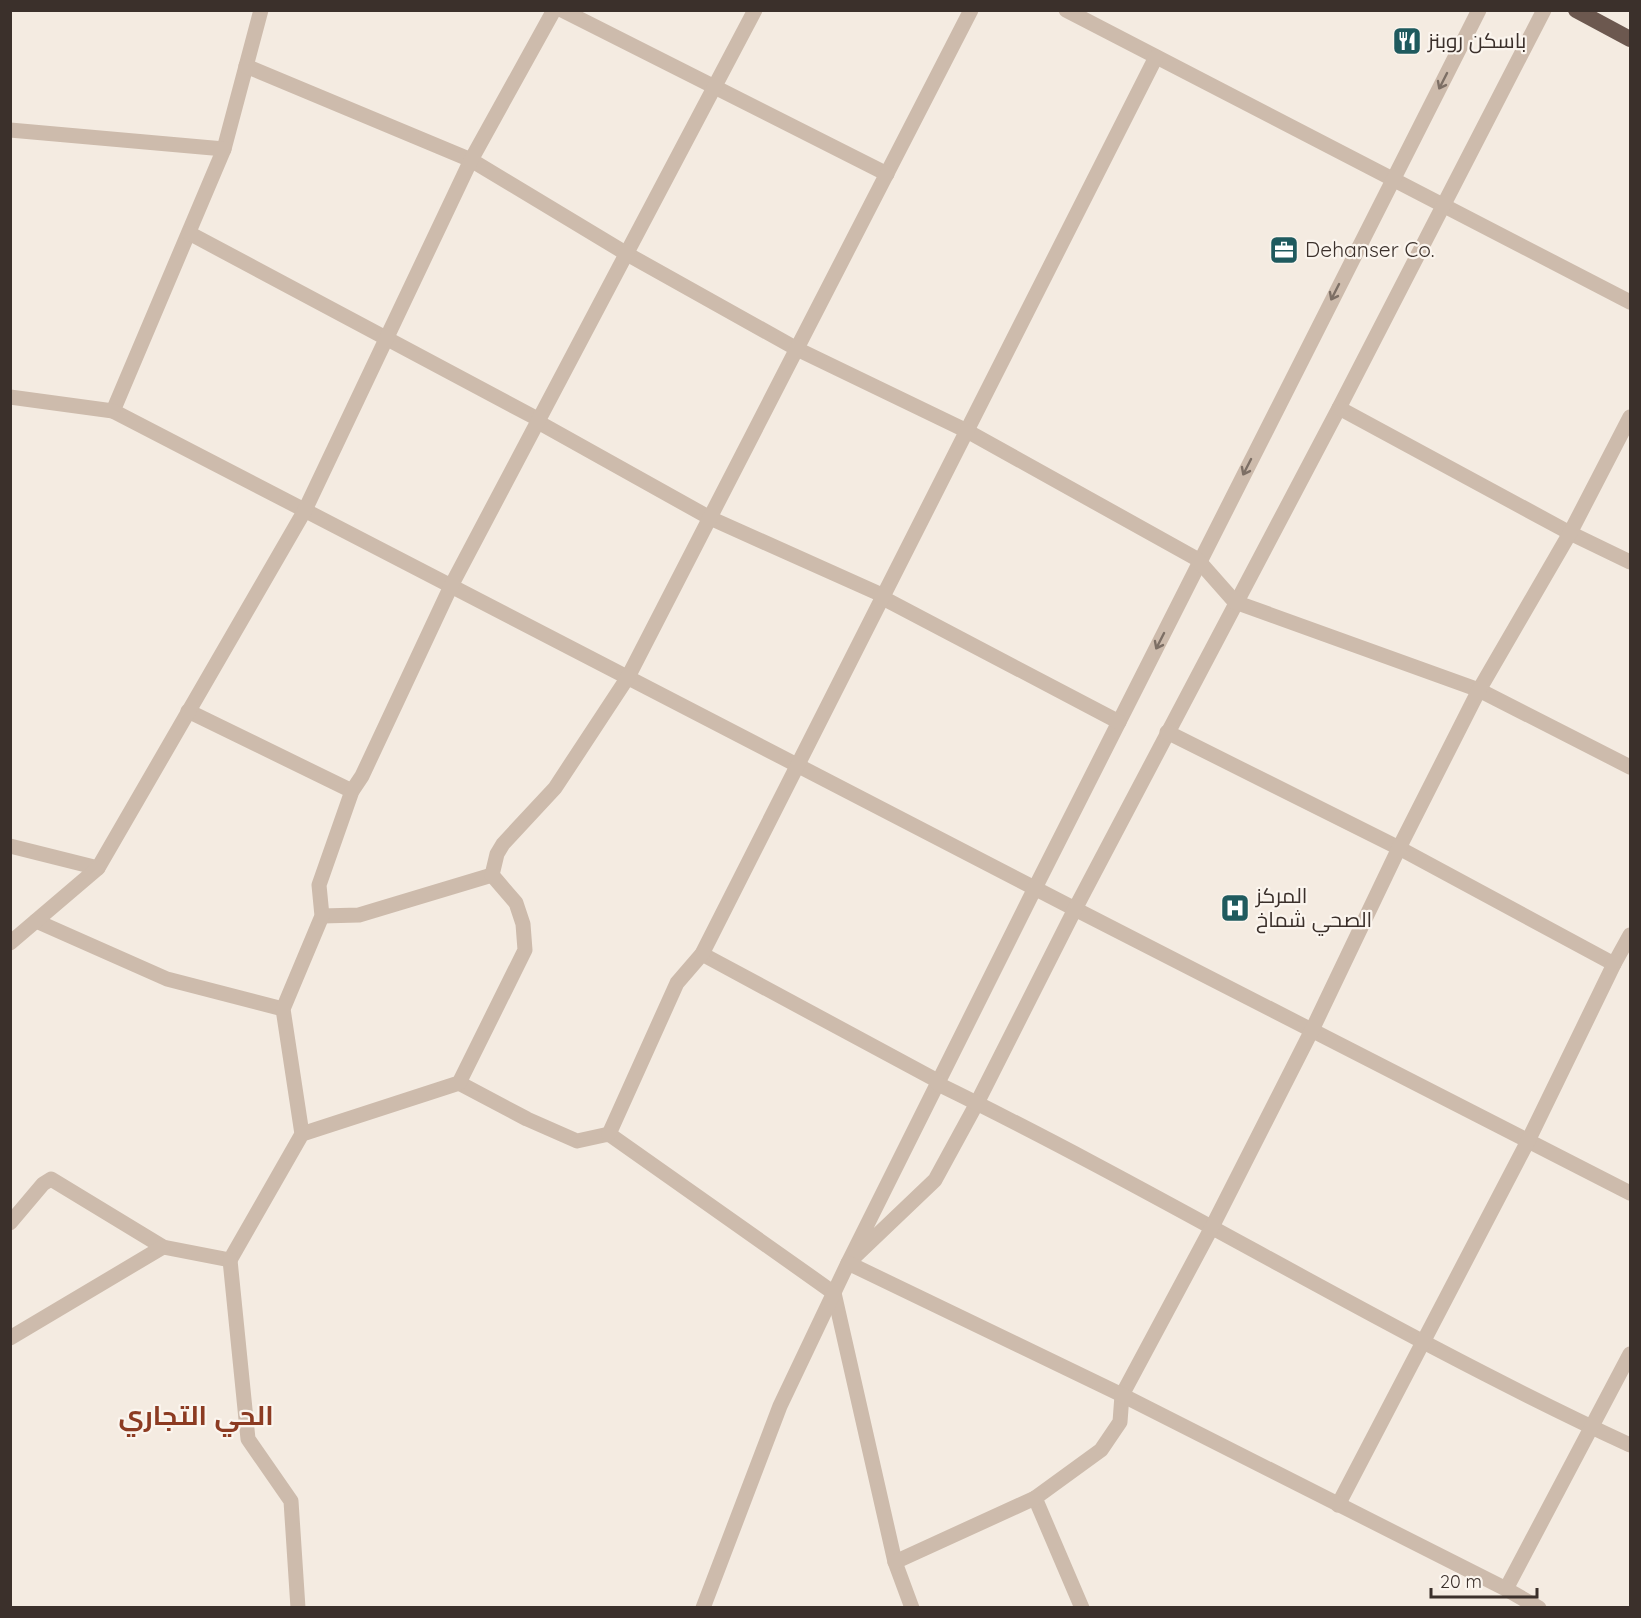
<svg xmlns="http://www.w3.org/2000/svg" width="1641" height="1618" font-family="Quicksand,Cairo,sans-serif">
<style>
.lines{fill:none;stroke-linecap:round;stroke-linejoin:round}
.minor{stroke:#cdbbac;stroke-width:15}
.trunk{stroke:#6c584f;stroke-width:16}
.oneway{stroke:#7d6f65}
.labels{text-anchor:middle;stroke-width:4.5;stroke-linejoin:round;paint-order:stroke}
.poi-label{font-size:21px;fill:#3b302b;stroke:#fbf5ee;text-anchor:start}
.district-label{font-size:27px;font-weight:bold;fill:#8c3b22;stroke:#fbf5ee}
</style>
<rect width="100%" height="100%" fill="#f4ebe1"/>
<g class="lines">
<g class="minor">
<path d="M261 10 224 149 113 411 1075 909 1630 1193"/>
<path d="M562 10 887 174"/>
<path d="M1066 10 1630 302"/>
<path d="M1479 10 1035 888 848 1263 935 1180 977 1103 1075 909 1339 408 1544 10"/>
<path d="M246 66 471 160 627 254 797 349 967 431 1197 559 1235 602 1479 690 1630 767"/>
<path d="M10 130 224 149"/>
<path d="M189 233 534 417 538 422 710 518 882 595 883 598 1119 722"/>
<path d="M10 397 113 411"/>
<path d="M1339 408 1570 533 1630 562"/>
<path d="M188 711 352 791"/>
<path d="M1167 732 1399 848 1614 964"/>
<path d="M10 846 98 868"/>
<path d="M322 916 359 915 492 875"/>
<path d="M36 921 167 979 283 1009"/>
<path d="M10 943 98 868 305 510 471 160 554 10"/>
<path d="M702 954 936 1080 938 1084C1172 1198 1394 1336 1630 1445"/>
<path d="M459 1083 527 1119 577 1141 609 1134 834 1293 895 1562 912 1608"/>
<path d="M302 1134 283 1009 322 916 319 885 352 791 362 776 451 586 755 10"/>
<path d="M609 1134 677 983 702 954 1156 57"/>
<path d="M10 1223 43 1184 51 1179 163 1247 230 1260 302 1134 459 1083 525 950 523 924 516 903 492 875 497 854 503 844 555 788 628 677 971 10"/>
<path d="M230 1260 248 1439 291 1501 298 1608"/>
<path d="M10 1338 163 1247"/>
<path d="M1035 1498 1082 1608"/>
<path d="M1338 1505 1528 1141 1614 964 1630 935"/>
<path d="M895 1562 1035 1498 1101 1450 1120 1422 1122 1395 1212 1227 1312 1030 1399 848 1479 690 1570 533 1630 417"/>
<path d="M1506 1589 1630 1354"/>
<path d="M703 1608 780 1406 848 1263 1122 1395 1506 1589 1539 1608"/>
</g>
<path class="trunk" d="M1576 10 1630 39"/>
</g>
<defs><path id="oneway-shaft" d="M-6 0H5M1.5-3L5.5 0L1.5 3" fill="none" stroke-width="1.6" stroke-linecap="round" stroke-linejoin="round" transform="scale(1.5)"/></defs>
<g class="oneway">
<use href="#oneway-shaft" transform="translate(1443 81) rotate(117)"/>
<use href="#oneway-shaft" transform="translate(1335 292) rotate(117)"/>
<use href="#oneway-shaft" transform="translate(1247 467) rotate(117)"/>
<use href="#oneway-shaft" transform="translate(1160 641) rotate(117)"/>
</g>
<defs>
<g id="restaurant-square" transform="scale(1.5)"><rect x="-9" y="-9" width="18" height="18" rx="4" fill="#1f5a5e" stroke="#fbf5ee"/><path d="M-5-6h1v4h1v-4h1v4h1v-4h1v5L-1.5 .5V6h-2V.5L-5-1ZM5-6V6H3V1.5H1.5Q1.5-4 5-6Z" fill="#fff"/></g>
<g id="office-square" transform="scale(1.5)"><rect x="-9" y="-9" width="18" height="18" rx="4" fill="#1f5a5e" stroke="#fbf5ee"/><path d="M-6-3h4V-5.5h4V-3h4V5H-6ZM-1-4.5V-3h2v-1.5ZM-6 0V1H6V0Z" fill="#fff"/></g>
<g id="hospital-square" transform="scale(1.5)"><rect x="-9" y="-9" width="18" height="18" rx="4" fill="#1f5a5e" stroke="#fbf5ee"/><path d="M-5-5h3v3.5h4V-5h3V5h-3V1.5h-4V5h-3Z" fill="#fff"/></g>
</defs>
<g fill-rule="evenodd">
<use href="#restaurant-square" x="1407" y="41"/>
<use href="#office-square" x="1284" y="250"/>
<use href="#hospital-square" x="1235" y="908"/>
</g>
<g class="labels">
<g class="poi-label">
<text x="1428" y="48">باسكن روبنز</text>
<text x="1305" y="257">Dehanser Co.</text>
<text x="1256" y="903">المركز<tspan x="1256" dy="24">الصحي شماخ</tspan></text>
</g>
<g class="district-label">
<text x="196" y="1425">الحي التجاري</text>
</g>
</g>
<rect width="1641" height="1618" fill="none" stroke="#3b302b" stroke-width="24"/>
<path d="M1431 1588v9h106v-9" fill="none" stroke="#3b302b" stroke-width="3"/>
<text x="1440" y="1588" font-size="18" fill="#3b302b" stroke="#fbf5ee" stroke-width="4.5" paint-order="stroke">20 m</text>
</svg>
